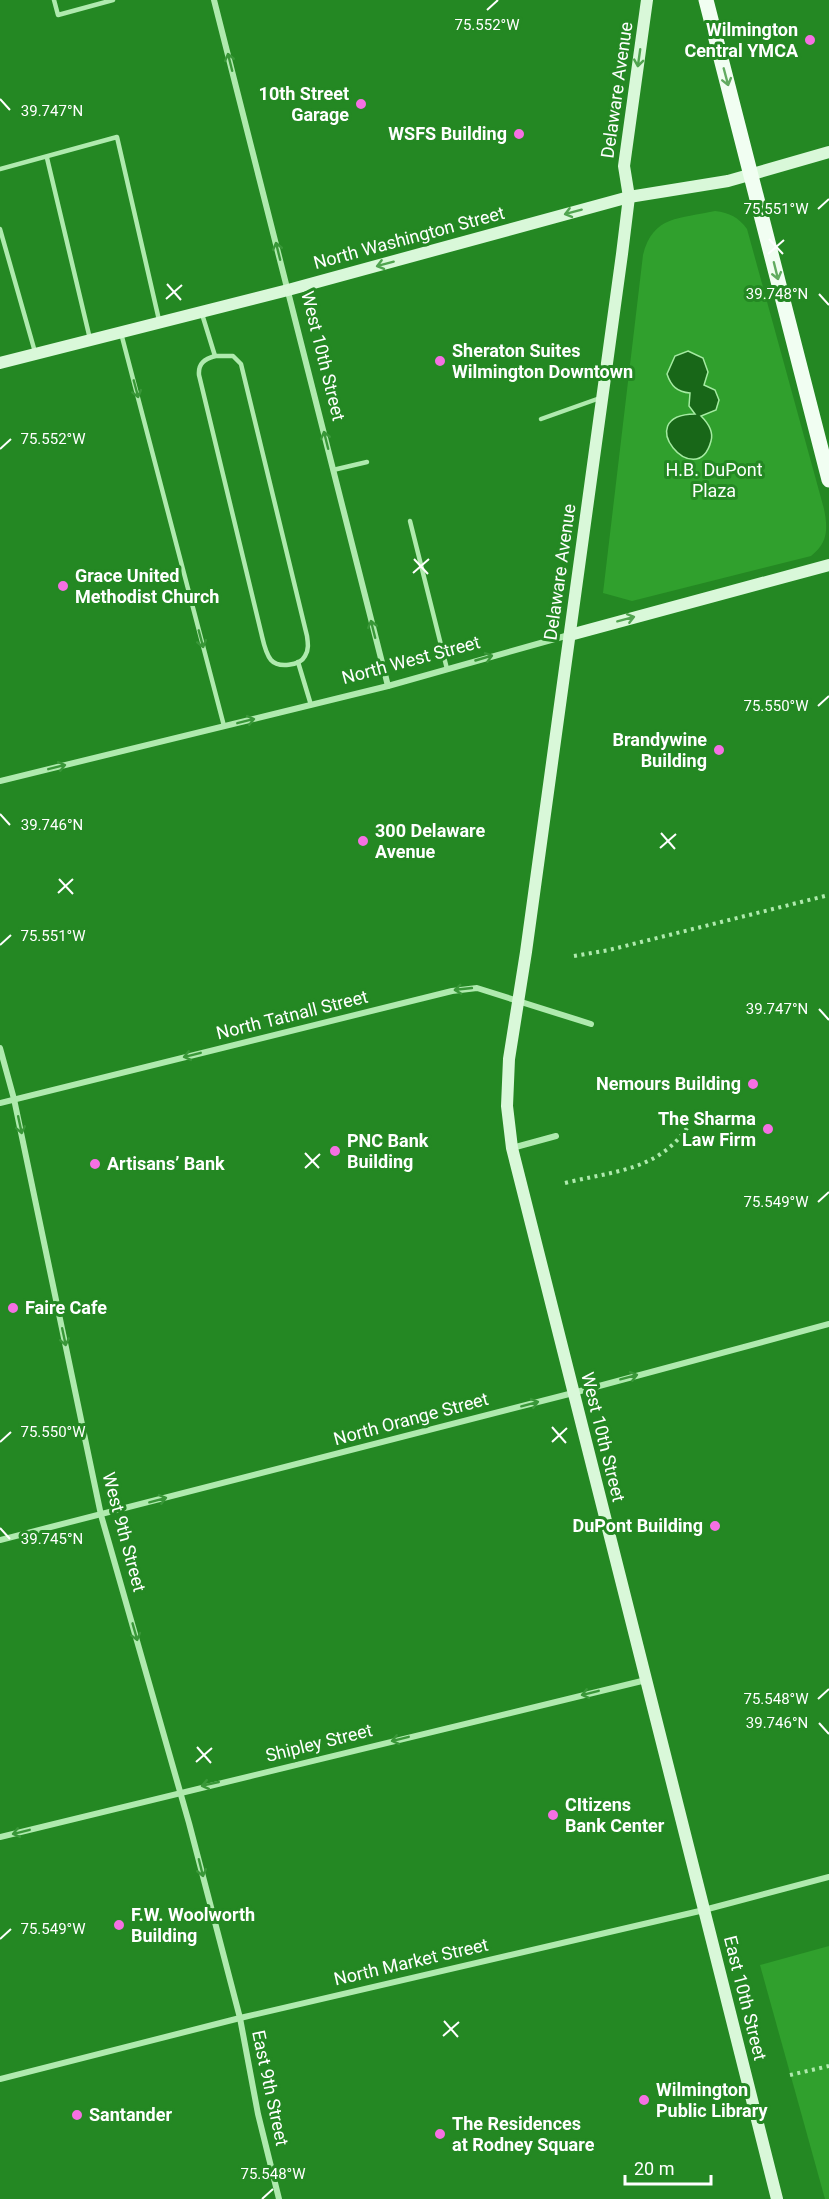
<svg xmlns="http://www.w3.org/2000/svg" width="829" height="2199" font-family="Roboto,sans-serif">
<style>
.green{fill:#30a02d}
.water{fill:#186718;stroke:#a5eba2;stroke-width:1.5}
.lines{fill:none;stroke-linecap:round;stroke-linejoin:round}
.path{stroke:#afeaae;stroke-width:4;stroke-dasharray:3 4.5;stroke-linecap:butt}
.service{stroke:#afeaae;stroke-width:4.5}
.minor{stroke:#afeaae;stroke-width:6}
.secondary{stroke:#d9f8d9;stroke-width:12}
.primary{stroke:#f1fef2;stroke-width:15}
.oneway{stroke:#51a450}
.oneway2{stroke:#399738}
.oneway3{stroke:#62ab61}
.ticks{fill:none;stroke:#fff;stroke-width:2}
.poi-dot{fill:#f570e3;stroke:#248823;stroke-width:2}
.labels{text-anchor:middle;stroke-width:6;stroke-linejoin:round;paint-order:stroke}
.poi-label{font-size:18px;font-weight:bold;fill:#fff;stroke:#248823;text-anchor:start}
.street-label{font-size:18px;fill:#fff;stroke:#248823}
.park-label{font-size:18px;fill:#fdfffd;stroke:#248823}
.ticks-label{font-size:15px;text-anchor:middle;fill:#fff;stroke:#248823;stroke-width:6;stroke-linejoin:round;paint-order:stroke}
</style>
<rect width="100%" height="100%" fill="#248823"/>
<g class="green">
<path d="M715 211C730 213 738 217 747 229L824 509C828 529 828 543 811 556L632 601 603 593 643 255C653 215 680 219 715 211Z"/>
<path d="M829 1946V2199H825L760 1965Z"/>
</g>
<path class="water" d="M688 351 703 358 708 372 704 385 715 390 719 400 716 410 701 416C708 423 714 431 711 441 697 494 629 415 695 414L689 406 690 393C677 392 671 386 667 374L675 356Z"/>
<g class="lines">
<g class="path">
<path d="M574 956 609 950 829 895"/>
<path d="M565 1183C613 1171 657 1171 687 1128"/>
<path d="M790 2075 829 2066"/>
</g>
<g class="service">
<path d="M54 0 58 15 113 0"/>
<path d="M47 158 90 339"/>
<path d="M0 169 117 137 159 320"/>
<path d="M0 229 35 352"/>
<path d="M202 314 215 356"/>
<path d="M121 333 224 726"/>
<path d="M215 356H233L241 364 307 636C308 643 309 650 305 656 300 666 278 668 271 660 265 653 263 640 261 632L199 375C198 363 205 359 215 356Z"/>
<path d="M541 419 600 398"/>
<path d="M333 470 367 462"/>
<path d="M410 521 447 669"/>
<path d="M298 662 311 705"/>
</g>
<g class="minor">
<path d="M214 0 388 686"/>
<path d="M0 781 388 686 569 635"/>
<path d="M0 1048 14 1099 101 1515 189 1823 240 2018 258 2114 279 2199"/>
<path d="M0 1103 452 991 477 988 591 1024"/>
<path d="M512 1148 556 1136"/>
<path d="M0 1540 573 1393 829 1324"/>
<path d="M0 1837 646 1680"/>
<path d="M0 2079 240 2018 704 1910 829 1877"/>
</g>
<g class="secondary">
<path d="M647 0 624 166 629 197 622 254 526 952 509 1059 507 1106 512 1148 777 2199"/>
<path d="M0 363 288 290 629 197 728 181 829 152"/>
<path d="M570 635 829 565"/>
</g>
<path class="primary" d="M706 0 829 480"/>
</g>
<defs><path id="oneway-shaft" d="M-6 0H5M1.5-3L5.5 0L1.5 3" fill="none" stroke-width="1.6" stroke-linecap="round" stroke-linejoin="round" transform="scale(1.5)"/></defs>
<g class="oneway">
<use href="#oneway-shaft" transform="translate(639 58) rotate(98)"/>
<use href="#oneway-shaft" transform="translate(573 212) rotate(165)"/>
<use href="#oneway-shaft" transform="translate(385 264) rotate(165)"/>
<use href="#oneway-shaft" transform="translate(626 619) rotate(-15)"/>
</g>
<g class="oneway2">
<use href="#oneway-shaft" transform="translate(230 62) rotate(-104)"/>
<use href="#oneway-shaft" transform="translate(278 251) rotate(-104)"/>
<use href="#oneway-shaft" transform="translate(136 389) rotate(75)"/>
<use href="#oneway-shaft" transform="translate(326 440) rotate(-104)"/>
<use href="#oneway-shaft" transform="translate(373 629) rotate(-104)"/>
<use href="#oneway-shaft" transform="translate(201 639) rotate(75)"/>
<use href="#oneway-shaft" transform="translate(484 658) rotate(-16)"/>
<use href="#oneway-shaft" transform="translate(246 721) rotate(-14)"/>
<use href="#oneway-shaft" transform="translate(57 767) rotate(-14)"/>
<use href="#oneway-shaft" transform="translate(463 989) rotate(174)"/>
<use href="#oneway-shaft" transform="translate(192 1055) rotate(166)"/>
<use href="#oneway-shaft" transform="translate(20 1125) rotate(78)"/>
<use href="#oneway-shaft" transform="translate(64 1337) rotate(78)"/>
<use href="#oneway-shaft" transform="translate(629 1377) rotate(-15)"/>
<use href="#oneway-shaft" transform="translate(530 1404) rotate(-15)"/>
<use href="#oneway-shaft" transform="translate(158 1500) rotate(-15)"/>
<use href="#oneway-shaft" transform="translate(135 1632) rotate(74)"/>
<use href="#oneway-shaft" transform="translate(590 1693) rotate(166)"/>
<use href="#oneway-shaft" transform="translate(400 1739) rotate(166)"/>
<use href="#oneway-shaft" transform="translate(210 1784) rotate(167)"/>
<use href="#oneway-shaft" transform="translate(21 1832) rotate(166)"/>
<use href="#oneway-shaft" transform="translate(201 1868) rotate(76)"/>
</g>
<g class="oneway3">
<use href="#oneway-shaft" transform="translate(726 77) rotate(75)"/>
<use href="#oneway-shaft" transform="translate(776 271) rotate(76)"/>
</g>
<path class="ticks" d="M487 10 498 0M0 99 10 110M818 209 829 199M769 239 783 254M768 254 784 240M167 284 181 300M819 294 829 305M166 299 182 285M0 449 11 439M414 559 428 574M413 573 429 559M818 706 829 696M0 814 10 825M661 833 675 849M660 848 676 834M59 879 73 894M58 893 73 879M0 945 11 935M819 1009 829 1020M305 1153 319 1168M305 1168 320 1154M818 1202 829 1192M552 1427 566 1443M0 1442 11 1432M552 1442 567 1428M0 1528 10 1539M818 1699 829 1689M819 1723 829 1734M197 1747 211 1763M196 1762 212 1748M0 1939 11 1929M444 2021 458 2037M443 2036 459 2022M262 2199 273 2189"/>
<g class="poi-dot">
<circle cx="810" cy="40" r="6"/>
<circle cx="361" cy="104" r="6"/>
<circle cx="519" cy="134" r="6"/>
<circle cx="440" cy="361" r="6"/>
<circle cx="63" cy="586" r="6"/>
<circle cx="719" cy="750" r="6"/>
<circle cx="363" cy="841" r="6"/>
<circle cx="753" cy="1084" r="6"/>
<circle cx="768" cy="1129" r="6"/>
<circle cx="335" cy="1151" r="6"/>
<circle cx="95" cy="1164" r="6"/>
<circle cx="13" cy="1308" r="6"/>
<circle cx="715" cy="1526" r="6"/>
<circle cx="553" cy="1815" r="6"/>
<circle cx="119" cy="1925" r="6"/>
<circle cx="644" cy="2100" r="6"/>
<circle cx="77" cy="2115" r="6"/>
<circle cx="440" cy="2134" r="6"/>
</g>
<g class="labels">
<g class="poi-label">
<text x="798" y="36" text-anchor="end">Wilmington<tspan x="798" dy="21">Central YMCA</tspan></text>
<text x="349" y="100" text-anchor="end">10th Street<tspan x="349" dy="21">Garage</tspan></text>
<text x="507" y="140" text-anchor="end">WSFS Building</text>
<text x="452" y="357">Sheraton Suites<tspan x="452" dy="21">Wilmington Downtown</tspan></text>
<text x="75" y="582">Grace United<tspan x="75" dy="21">Methodist Church</tspan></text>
<text x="707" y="746" text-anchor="end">Brandywine<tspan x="707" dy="21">Building</tspan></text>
<text x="375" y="837">300 Delaware<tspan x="375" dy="21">Avenue</tspan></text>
<text x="741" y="1090" text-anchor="end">Nemours Building</text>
<text x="756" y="1125" text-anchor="end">The Sharma<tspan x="756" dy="21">Law Firm</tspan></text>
<text x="347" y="1147">PNC Bank<tspan x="347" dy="21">Building</tspan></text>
<text x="107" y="1170">Artisans’ Bank</text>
<text x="25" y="1314">Faire Cafe</text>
<text x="703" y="1532" text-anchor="end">DuPont Building</text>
<text x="565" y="1811">CItizens<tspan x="565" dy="21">Bank Center</tspan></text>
<text x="131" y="1921">F.W. Woolworth<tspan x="131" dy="21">Building</tspan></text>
<text x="656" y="2096">Wilmington<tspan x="656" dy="21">Public Library</tspan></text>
<text x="89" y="2121">Santander</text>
<text x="452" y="2130">The Residences<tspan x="452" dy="21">at Rodney Square</tspan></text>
</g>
<g class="street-label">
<text transform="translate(617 90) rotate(-82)" y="6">Delaware Avenue</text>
<text transform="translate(409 238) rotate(-15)" y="6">North Washington Street</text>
<text transform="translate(323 356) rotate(76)" y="6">West 10th Street</text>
<text transform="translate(560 572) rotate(-82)" y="6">Delaware Avenue</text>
<text transform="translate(411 660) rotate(-15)" y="6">North West Street</text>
<text transform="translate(292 1015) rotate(-14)" y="6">North Tatnall Street</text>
<text transform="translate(411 1419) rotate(-15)" y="6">North Orange Street</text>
<text transform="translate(603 1437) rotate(76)" y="6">West 10th Street</text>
<text transform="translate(124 1532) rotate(75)" y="6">West 9th Street</text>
<text transform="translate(319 1743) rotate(-14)" y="6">Shipley Street</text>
<text transform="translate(411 1962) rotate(-13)" y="6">North Market Street</text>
<text transform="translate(745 1998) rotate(76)" y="6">East 10th Street</text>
<text transform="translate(270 2088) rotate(78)" y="6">East 9th Street</text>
</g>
<g class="park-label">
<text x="714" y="476">H.B. DuPont<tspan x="714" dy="21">Plaza</tspan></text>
</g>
</g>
<g class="ticks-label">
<text x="487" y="30">75.552°W</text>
<text x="52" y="116">39.747°N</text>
<text x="776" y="214">75.551°W</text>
<text x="777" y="299">39.748°N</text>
<text x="53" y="444">75.552°W</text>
<text x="776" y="711">75.550°W</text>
<text x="52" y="830">39.746°N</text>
<text x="53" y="941">75.551°W</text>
<text x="777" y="1014">39.747°N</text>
<text x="776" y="1207">75.549°W</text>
<text x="53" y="1437">75.550°W</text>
<text x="52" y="1544">39.745°N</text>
<text x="776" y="1704">75.548°W</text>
<text x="777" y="1728">39.746°N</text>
<text x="53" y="1934">75.549°W</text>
<text x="273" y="2179">75.548°W</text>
</g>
<path d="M625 2175v9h86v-9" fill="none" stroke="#ffffff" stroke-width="3"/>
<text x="634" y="2175" font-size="18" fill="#ffffff" stroke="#248823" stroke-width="4.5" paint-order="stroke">20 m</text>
</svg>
